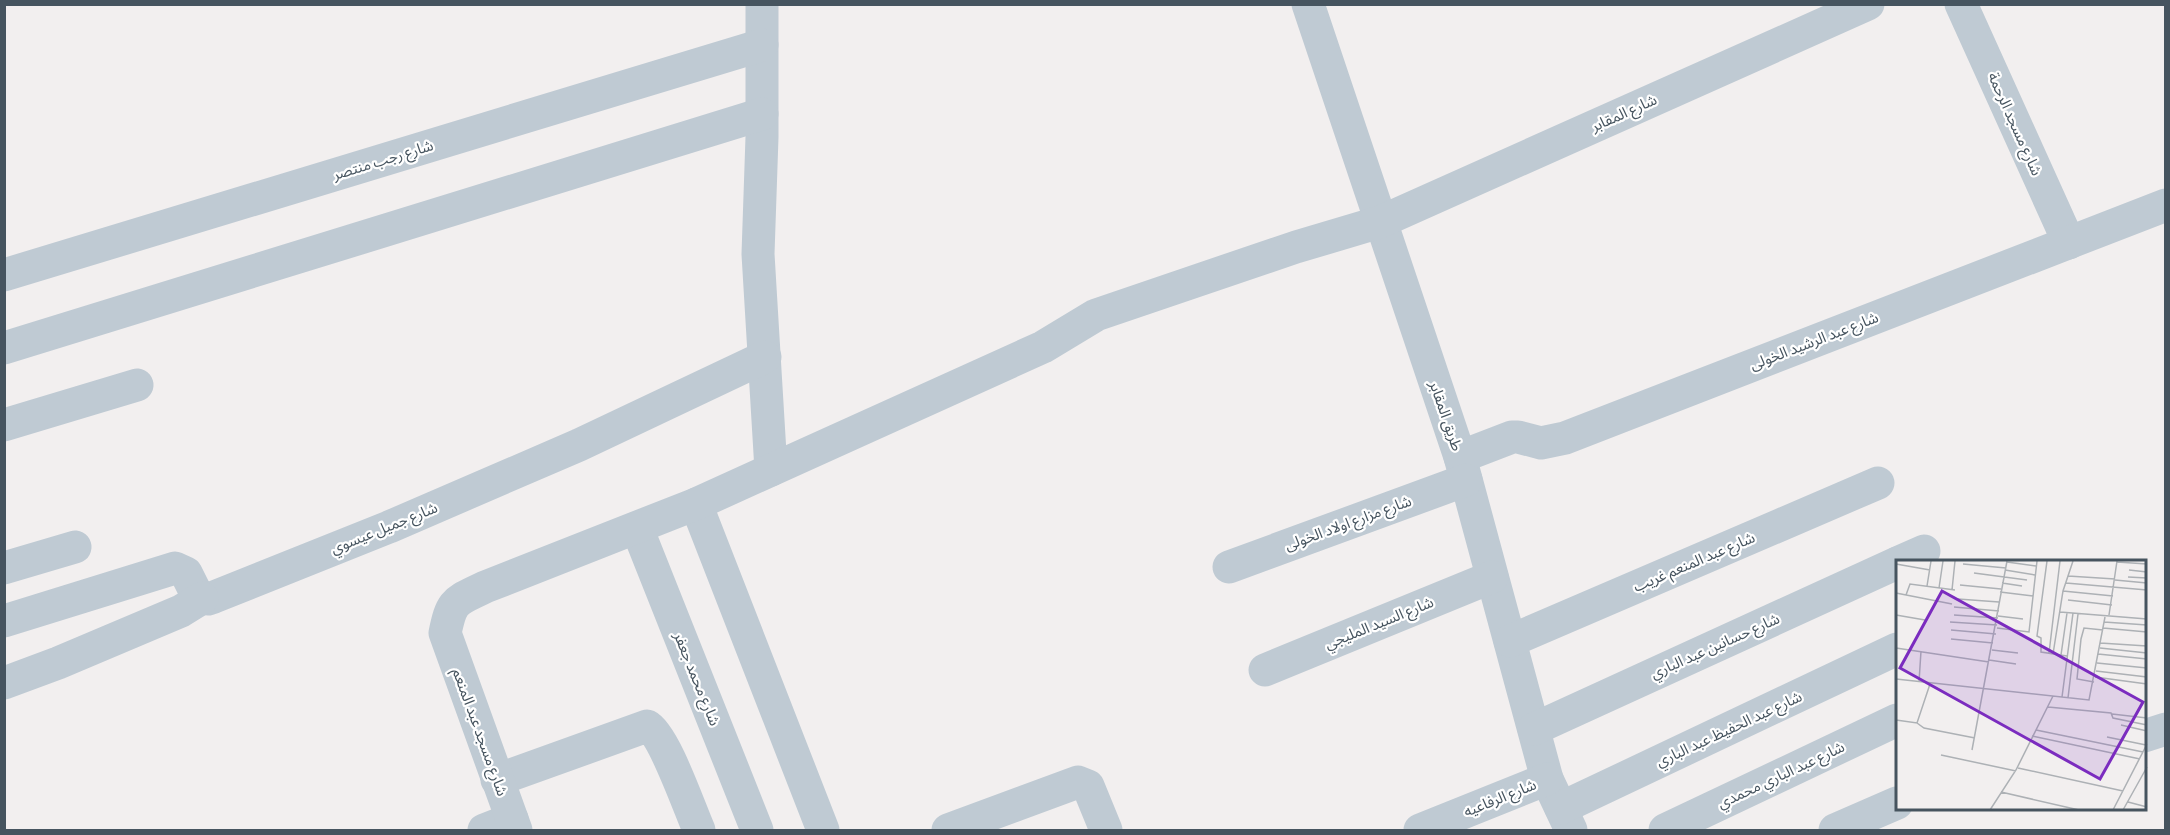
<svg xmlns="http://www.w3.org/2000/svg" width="2170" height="835" font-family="Manrope,'Noto Sans Arabic',sans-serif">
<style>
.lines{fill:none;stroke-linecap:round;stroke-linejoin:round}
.minor{stroke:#bfcad3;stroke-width:33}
.labels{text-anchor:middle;stroke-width:4.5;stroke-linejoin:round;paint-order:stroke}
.street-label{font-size:15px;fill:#46545f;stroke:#fff}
.inset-road{fill:none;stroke:#adb1b5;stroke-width:1.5}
.view{fill:#7b2cbf;fill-opacity:0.15;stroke:#7b2cbf;stroke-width:3}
.inset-edge{fill:none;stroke:#46545f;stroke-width:3}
</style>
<rect width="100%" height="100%" fill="#f2efef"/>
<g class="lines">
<g class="minor">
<path d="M762 4V137L758 254 771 470"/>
<path d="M1308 4 1460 457 1547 779 1571 830"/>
<path d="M1961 4 2069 243"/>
<path d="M4 275 762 45"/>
<path d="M4 348 762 114"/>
<path d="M4 425 137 385"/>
<path d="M1460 457 1512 437H1518L1541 443 1565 438 2166 205"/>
<path d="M696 504 823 830"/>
<path d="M637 528 757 830"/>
<path d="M1899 562 1924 551"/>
<path d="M1229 567 1466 480"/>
<path d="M4 568 75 547"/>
<path d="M4 621 175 568 186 573 197 595 208 599 214 597 389 527 579 445 765 357"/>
<path d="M1510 641 1878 483"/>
<path d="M1265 670 1492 577"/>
<path d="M4 683 58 663 181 611 202 598"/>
<path d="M1534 729 1897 563"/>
<path d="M2144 736 2166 729"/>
<path d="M497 780 647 726C664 734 690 810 699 830"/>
<path d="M1561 808 1897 649"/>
<path d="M484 830 512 819"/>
<path d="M516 830 445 633C452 599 455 602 485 587L696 504 1043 347 1096 315 1296 247 1380 222 1868 4"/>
<path d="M948 830 1078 782 1088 786 1106 830"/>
<path d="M1420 830 1547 779"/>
<path d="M1665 830 1897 720"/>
<path d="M1835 830 1897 803"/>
</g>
</g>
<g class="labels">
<g class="street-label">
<text transform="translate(1624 113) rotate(-24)" y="5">شارع المقابر</text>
<text transform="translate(2015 124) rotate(66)" y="5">شارع مسجد الرحمة</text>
<text transform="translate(383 160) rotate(-17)" y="5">شارع رجب منتصر</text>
<text transform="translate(1814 341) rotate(-21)" y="5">شارع عبد الرشيد الخولى</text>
<text transform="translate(1446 416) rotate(71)" y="5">طريق المقابر</text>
<text transform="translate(1348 523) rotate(-20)" y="5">شارع مزارع اولاد الخولى</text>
<text transform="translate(384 528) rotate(-22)" y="5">شارع جميل عيسوي</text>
<text transform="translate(1694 562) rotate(-23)" y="5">شارع عبد المنعم غريب</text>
<text transform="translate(1379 623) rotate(-22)" y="5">شارع السيد المليجي</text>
<text transform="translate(1715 646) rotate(-24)" y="5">شارع حسانين عبد الباري</text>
<text transform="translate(697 679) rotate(68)" y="5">شارع محمد جعفر</text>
<text transform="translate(1729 729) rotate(-25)" y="5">شارع عبد الحفيظ عبد الباري</text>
<text transform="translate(480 732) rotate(70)" y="5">شارع مسجد عبد المنعم</text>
<text transform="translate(1781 775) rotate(-25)" y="5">شارع عبد الباري محمدي</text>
<text transform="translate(1500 798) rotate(-22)" y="5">شارع الرفاعيه</text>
</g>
</g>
<g transform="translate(1896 560)">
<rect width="250" height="250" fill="#f2efef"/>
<path class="inset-road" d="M151 1 141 76 145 78V92L171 96M111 2 140 6M221 2 251 4M0 4 34 10M67 4 110 8M109 10 139 15M233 10 251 12M78 13 131 20M172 16 219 19M232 17 251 18M219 20 251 23M106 23 126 26M170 23 251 30M64 25 105 29M31 26 35 1M43 28 47 1M56 30 59 1M167 31 217 36M104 32 137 36M0 33 56 44M10 35 14 24 59 30M62 39 103 42M172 40 216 45M58 47 103 51M164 52 251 59M0 55 29 60M58 55 102 58M213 55 221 1M102 56 127 59M54 62 101 65M208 62 251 65M101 68 133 72 141 1M207 68 251 72M55 70 100 74M55 79 97 83M204 83 251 86M0 88 93 102M204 88 251 93M96 90 122 93M153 93 164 1M157 94 167 31 177 1M202 94 251 99M165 95 171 53M93 100 120 104M201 103 251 108M200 111 251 117M199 117 251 124M0 119 193 140 209 57M23 122 25 91M198 122 181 119 185 79 188 68 207 70M166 137 177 53M172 138 182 54M152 147 215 153 217 158 251 165M216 154 251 158M0 160 21 163 34 124M21 163 28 168 79 178M225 165 251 171M140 170 247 192M136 176 244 199M211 177 250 185M76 190 111 1M45 195 120 211M122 208 227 231M105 232 183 250M232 242 251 247M94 250 120 210 157 136M217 250 251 184M227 250 251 207"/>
<path class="view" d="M46 31 247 142 204 219 4 108Z"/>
<rect width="250" height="250" class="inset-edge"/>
</g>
<rect width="2170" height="835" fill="none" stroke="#46545f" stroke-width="12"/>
</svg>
